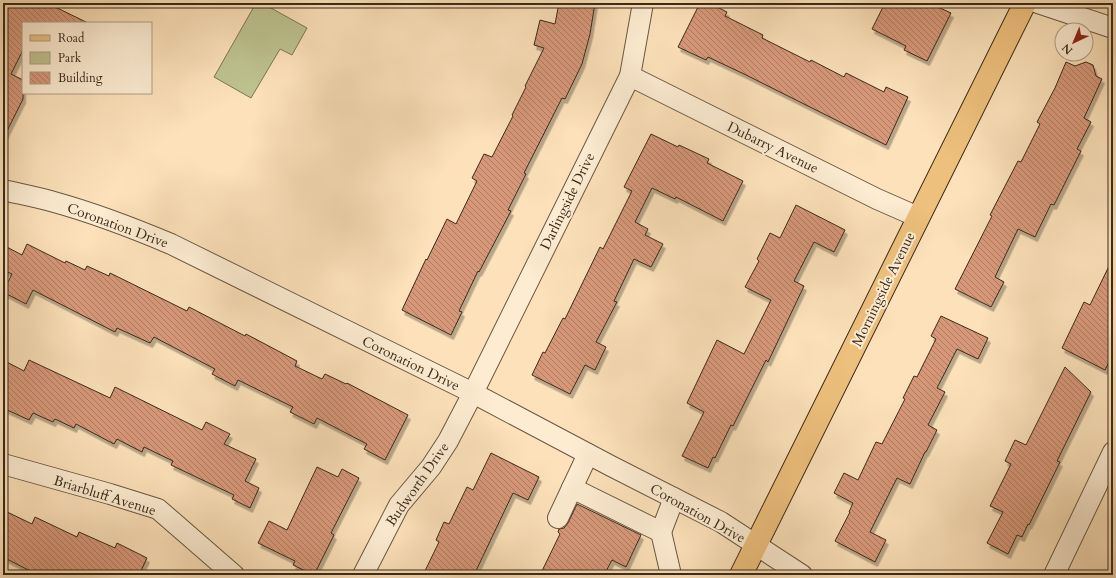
<svg xmlns="http://www.w3.org/2000/svg" width="1116" height="578" font-family="Cardo,serif">
<style>
.park{fill:#bec390;stroke:#7c7654}
.building{fill:url(#building-back-hatch);stroke:#3a2a19;filter:url(#shadow)}
.lines{fill:none;stroke-linecap:round;stroke-linejoin:round}
.minor-casing{stroke:#6a5841;stroke-width:22}
.major-casing{stroke:#3a2a19;stroke-width:24}
.minor{stroke:#fdecd2;stroke-width:20}
.major{stroke:#eec07d;stroke-width:22}
.labels{text-anchor:middle;stroke-width:4;stroke-linejoin:round;paint-order:stroke}
.street-label{font-size:14px;fill:#3a2a19;stroke:#fdecd2}
</style>
<defs>
<pattern id="building-back-hatch" width="6" height="6" patternUnits="userSpaceOnUse"><rect width="6" height="6" fill="#d7987a"/><path d="M-1 5l2 2M0 0l6 6M5-1l2 2" fill="none" stroke="#af7c63"/></pattern>
<filter id="shadow"><feDropShadow dx="2.5" dy="4.5" stdDeviation="0" flood-color="#0004"/></filter>
</defs>
<rect width="100%" height="100%" fill="#fce1ba"/>
<filter id="stains"><feTurbulence type="fractalNoise" baseFrequency=".005" numOctaves="4"/><feColorMatrix values="0 0 0 0 .2 0 0 0 0 .09 0 0 0 0 .02 0 0 0 .5 -.17"/></filter>
<radialGradient id="worn" r=".72"><stop offset=".6" stop-color="#630" stop-opacity="0"/><stop offset="1" stop-color="#630" stop-opacity=".3"/></radialGradient>
<path class="park" d="M256 3H262L307 28 292 55 280 49 251 98 214 77Z"/>
<g class="building">
<path d="M3 3H47L88 23H23V50L11 74 23 80V99L3 139Z"/>
<path d="M559 3H595L590 34 582 64 565 99 562 98 524 173 526 174 508 210 511 211 479 272 478 271 459 311 462 312 451 335 402 310 426 259 427 260 447 219 456 224 477 181 472 178 484 154 492 157 513 116 512 115 526 87 525 86 544 48 534 45 540 20 555 24Z"/>
<path d="M700 3H709L727 12 725 16 763 35 762 38 810 62 811 60 844 77 846 73 884 92 886 87 908 97 886 145 744 74 708 57 706 60 678 47Z"/>
<path d="M885 3H929L951 13 927 61 904 50 906 46 872 29Z"/>
<path d="M1066 62 1075 66 1086 62 1093 65 1096 76 1102 79 1084 118 1091 122 1077 149 1081 151 1054 205 1051 204 1035 237 1018 229 995 277 1004 282 991 307 955 289 992 216 990 215 1018 161 1021 162 1040 124 1037 122 1055 88Z"/>
<path d="M651 134 678 147 679 145 709 159 707 163 743 181 723 221 676 197 675 199 652 188 635 222 648 229 645 235 663 244 651 267 634 259 614 301 617 302 596 342 606 347 595 370 585 365 570 394 532 375 543 352 545 353 563 318 565 319 600 247 603 249 632 191 624 187Z"/>
<path d="M796 205 845 230 834 252 814 242 794 281 804 286 768 362 766 360 733 426 731 425 715 458 713 457 708 468 682 456 704 412 687 403 717 340 744 354 771 300 745 287 759 261 757 259 770 233 780 238Z"/>
<path d="M27 244 65 263 66 261 85 270 87 266 109 276 110 273 187 311 189 307 245 336 246 334 297 361 295 366 322 379 325 374 346 384 347 383 408 415 385 460 364 449 367 444 317 418 314 424 290 412 293 407 238 380 235 386 212 374 215 369 154 337 150 343 117 328 115 332 33 290 26 304 3 292 12 274 3 270V245L22 255Z"/>
<path d="M1113 258V354L1105 370 1062 348 1084 302 1090 305Z"/>
<path d="M941 316 988 338 978 359 957 349 937 388 945 392 928 425 937 430 926 452H925L910 484 897 478 870 532 886 540 875 562 835 541 850 512H849L853 503 834 493 844 473 858 480 876 442 882 444 905 399 903 398 914 376 917 377 936 339 931 336Z"/>
<path d="M3 360 24 371 29 360 110 398 115 387 202 430 206 422 230 434 224 444 256 459 245 481 259 488 250 508 232 499 234 495 171 465 173 461 144 447 142 452 117 439 114 444 76 424 74 428 55 419 53 422 33 413 29 420 3 408Z"/>
<path d="M1065 367 1091 392 1057 461 1060 462 1029 525 1028 524 1022 537 1017 535 1008 554 987 543 1003 512 990 506 1011 464 1005 461 1015 440 1026 445Z"/>
<path d="M491 453 539 477 528 500 513 493 474 575H423L439 542 436 540 444 522 449 524 467 487 473 490Z"/>
<path d="M317 467 338 477 342 469 359 478 331 533 334 535 314 575 293 565 295 561 258 543 269 521 287 530Z"/>
<path d="M577 504 641 535 626 567 612 560 604 575H540L560 534 558 532 559 529 564 528 568 523Z"/>
<path d="M3 510 32 524 35 517 77 537 79 532 115 548 117 543 147 558 139 575H38L3 557Z"/>
</g>
<g class="lines">
<g class="minor-casing">
<g id="minor">
<path d="M1038 3 1113 28"/>
<path d="M630 76 877 199 918 217"/>
<path d="M3 190C20 194 37 197 54 202 94 213 133 228 171 244L473 393 611 466 721 522 802 575"/>
<path d="M3 464 110 494 158 509 234 575"/>
<path d="M572 488 661 532 671 575"/>
<path d="M558 518 588 454"/>
<path d="M661 532 674 498"/>
<path d="M363 575 399 505 431 467 448 441 473 393 630 76 643 3"/>
<path d="M1054 575 1113 452"/>
</g>
</g>
<g class="major-casing">
<path id="major" d="M741 575 1025 3"/>
</g>
<use href="#minor" class="minor"/>
<use href="#major" class="major"/>
</g>
<g class="labels">
<g class="street-label">
<text transform="translate(773 147) rotate(26)" y="5">Dubarry Avenue</text>
<text transform="translate(567 201) rotate(-64)" y="5">Darlingside Drive</text>
<text transform="translate(118 225) rotate(20)" y="5">Coronation Drive</text>
<text transform="translate(883 289) rotate(-64)" y="5">Morningside Avenue</text>
<text transform="translate(411 363) rotate(26)" y="5">Coronation Drive</text>
<text transform="translate(417 484) rotate(-55)" y="5">Budworth Drive</text>
<text transform="translate(105 495) rotate(17)" y="5">Briarbluff Avenue</text>
<text transform="translate(698 513) rotate(29)" y="5">Coronation Drive</text>
</g>
</g>
<rect width="1116" height="578" fill="none" stroke="#fce1ba" stroke-width="16"/>
<rect x="4" y="4" width="1108" height="570" fill="none" stroke="#3a2a19" stroke-width="2"/>
<rect x="8" y="8" width="1100" height="562" fill="none" stroke="#3a2a19"/>
<rect x="22" y="22" width="130" height="72" fill="#fdecd2" stroke="#af9e88"/>
<rect x="30" y="35" width="20" height="6" fill="#eec07d" stroke="#af9e88"/>
<text x="58" y="42" font-size="12" fill="#3a2a19">Road</text>
<rect x="30" y="52" width="20" height="12" fill="#bec390" stroke="#af9e88"/>
<text x="58" y="62" font-size="12" fill="#3a2a19">Park</text>
<rect x="30" y="72" width="20" height="12" fill="url(#building-back-hatch)" stroke="#af9e88"/>
<text x="58" y="82" font-size="12" fill="#3a2a19">Building</text>
<g transform="translate(1074 42) rotate(224)"><circle r="19" fill="#fdecd2" stroke="#af9e88"/>
<path d="M0-3L7 15L0 10L-7 15Z" fill="#8f2418"/>
<text y="-6" font-size="11" font-weight="bold" text-anchor="middle" fill="#3a2a19">N</text>
</g>
<rect width="100%" height="100%" filter="url(#stains)"/>
<rect width="100%" height="100%" fill="url(#worn)"/>
</svg>
